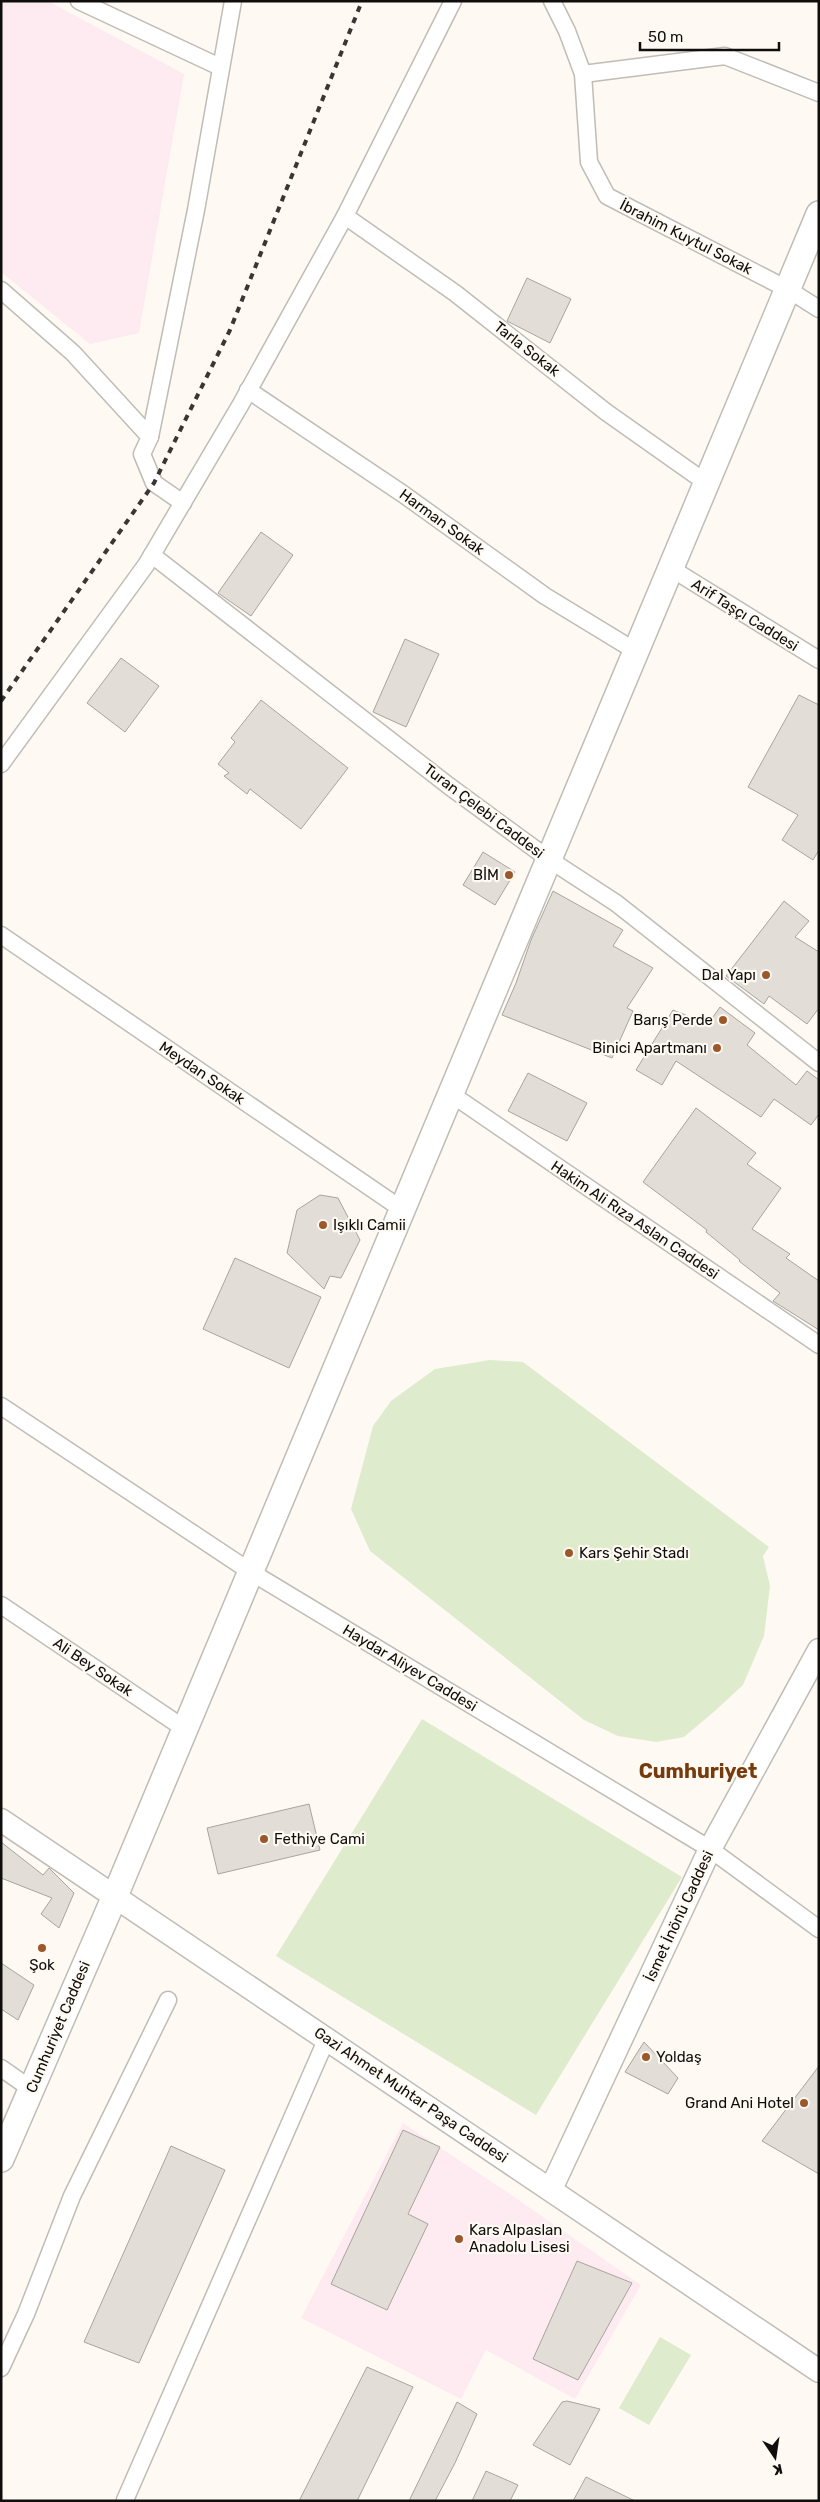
<svg xmlns="http://www.w3.org/2000/svg" width="820" height="2502" font-family="Rubik,sans-serif">
<style>
.education{fill:#feeaf1}
.green{fill:#dfebcd}
.building{fill:#e2ded7;stroke:#a8a49e}
.lines{fill:none;stroke-linecap:round;stroke-linejoin:round}
.street-casing{stroke:#c0bcb6;stroke-width:19}
.secondary-casing{stroke:#c0bcb6;stroke-width:25}
.primary-casing{stroke:#c0bcb6;stroke-width:28}
.street{stroke:#fff;stroke-width:16}
.secondary{stroke:#fff;stroke-width:22}
.primary{stroke:#fff;stroke-width:25}
.rail{stroke:#393633;stroke-width:4;stroke-dasharray:6 6;stroke-linecap:butt}
.poi-dot{fill:#9c582a;stroke:#fefaf3;stroke-width:2}
.labels{text-anchor:middle;stroke-width:4.5;stroke-linejoin:round;paint-order:stroke}
.street-label{font-size:15px;fill:#100e0c;stroke:#fefaf3}
.poi-label{font-size:15px;fill:#100e0c;stroke:#fefaf3;text-anchor:end}
.district-label{font-size:20px;font-weight:bold;fill:#763a0c;stroke:#fefaf3}
</style>
<rect width="100%" height="100%" fill="#fefaf3"/>
<g class="education">
<path d="M1 1H48L184 74 139 333 90 344 1 272Z"/>
<path d="M403 2123 510 2194 641 2285 575 2399 486 2350 461 2399 301 2318Z"/>
</g>
<g class="green">
<path d="M490 1360 523 1362 769 1547 763 1556 770 1586 764 1636 743 1685 716 1710 684 1737 656 1742 618 1736 584 1720 370 1551 351 1509 373 1426 391 1401 435 1369Z"/>
<path d="M422 1719 682 1877 536 2115 276 1956Z"/>
<path d="M660 2337 691 2355 649 2425 619 2408Z"/>
</g>
<g class="building">
<path d="M527 278 571 299 550 343 507 321Z"/>
<path d="M261 532 293 555 251 616 218 593Z"/>
<path d="M405 639 439 654 406 727 373 712Z"/>
<path d="M121 658 159 686 125 732 87 703Z"/>
<path d="M799 695 819 705V850L813 860 782 840 798 815 748 787Z"/>
<path d="M261 700 348 768 301 829 250 789 247 794 224 776 229 773 218 764 235 742 231 738Z"/>
<path d="M483 852 515 872 495 905 463 885Z"/>
<path d="M553 891 623 930 613 946 653 968 627 1008 633 1011 612 1058 502 1015 516 983 531 940Z"/>
<path d="M784 901 809 921 795 937 819 952V1008L807 1024 769 996 764 1004 726 976Z"/>
<path d="M720 1007 755 1033 747 1045 796 1085 807 1071 819 1080V1114L811 1125 774 1099 761 1117 676 1061 662 1085 636 1070 673 1010 708 1024Z"/>
<path d="M528 1073 587 1103 567 1141 508 1111Z"/>
<path d="M696 1108 756 1153 747 1164 781 1188 752 1229 790 1254 786 1258 819 1281V1330L773 1301 780 1293 739 1261 740 1260 706 1232 707 1230 643 1182Z"/>
<path d="M320 1195 338 1198 360 1240 341 1278 330 1276 324 1289 287 1253 297 1210Z"/>
<path d="M235 1258 321 1297 289 1368 203 1329Z"/>
<path d="M309 1804 320 1850 218 1874 207 1828Z"/>
<path d="M1 1842 43 1875 49 1868 74 1893 59 1928 41 1914 52 1898 1 1878Z"/>
<path d="M1 1963 34 1985 18 2020 1 2009Z"/>
<path d="M644 2042 678 2078 668 2094 625 2072Z"/>
<path d="M819 2066V2174L762 2141Z"/>
<path d="M403 2130 440 2147 408 2214 428 2224 387 2310 331 2284Z"/>
<path d="M171 2146 225 2170 139 2363 84 2342Z"/>
<path d="M577 2261 632 2283 578 2380 533 2359Z"/>
<path d="M367 2367 413 2387 357 2501H299Z"/>
<path d="M567 2401 600 2409 570 2465 533 2445 562 2402Z"/>
<path d="M457 2402 477 2414 455 2463 435 2501H409Z"/>
<path d="M486 2471 518 2485 510 2501H472Z"/>
<path d="M586 2477 635 2501H573Z"/>
</g>
<g class="lines">
<g class="street-casing">
<g id="street">
<path d="M79 1 220 67"/>
<path d="M552 1 567 31 583 74 589 162 607 196 789 290 819 309"/>
<path d="M583 74 725 56 819 93"/>
<path d="M345 216 455 293 606 412 708 484"/>
<path d="M1 290 73 353 150 437"/>
<path d="M248 390 403 494 545 596 637 652"/>
<path d="M183 503 154 483 142 454 150 437 196 210 233 1"/>
<path d="M152 555 449 786 550 860 616 903 819 1063"/>
<path d="M672 569 819 660"/>
<path d="M1 764 146 565 241 404 345 216 453 1"/>
<path d="M1 935 403 1210"/>
<path d="M451 1094 819 1345"/>
<path d="M1 1406 251 1572 710 1849 819 1929"/>
<path d="M1 1605 185 1729"/>
<path d="M1 2068 31 2089"/>
<path d="M1 2368 26 2314 72 2196 168 2000"/>
<path d="M125 2500 327 2038"/>
</g>
</g>
<g class="secondary-casing">
<g id="secondary">
<path d="M1 1820 819 2371"/>
<path d="M551 2189 710 1849 819 1650"/>
</g>
</g>
<g class="primary-casing">
<path id="primary" d="M1 2159 115 1896 819 214"/>
</g>
<use href="#street" class="street"/>
<use href="#secondary" class="secondary"/>
<use href="#primary" class="primary"/>
<path class="rail" d="M1 701 154 483 230 330 362 1"/>
</g>
<g class="poi-dot">
<circle cx="509" cy="875" r="5"/>
<circle cx="766" cy="975" r="5"/>
<circle cx="723" cy="1020" r="5"/>
<circle cx="717" cy="1048" r="5"/>
<circle cx="323" cy="1225" r="5"/>
<circle cx="569" cy="1553" r="5"/>
<circle cx="264" cy="1839" r="5"/>
<circle cx="42" cy="1948" r="5"/>
<circle cx="646" cy="2057" r="5"/>
<circle cx="804" cy="2103" r="5"/>
<circle cx="459" cy="2239" r="5"/>
</g>
<g class="labels">
<g class="street-label">
<text transform="translate(686 237) rotate(27)" y="5">İbrahim Kuytul Sokak</text>
<text transform="translate(527 349) rotate(38)" y="5">Tarla Sokak</text>
<text transform="translate(442 522) rotate(36)" y="5">Harman Sokak</text>
<text transform="translate(745 615) rotate(32)" y="5">Arif Taşçı Caddesi</text>
<text transform="translate(484 811) rotate(37)" y="5">Turan Çelebi Caddesi</text>
<text transform="translate(202 1073) rotate(34)" y="5">Meydan Sokak</text>
<text transform="translate(635 1220) rotate(34)" y="5">Hakim Ali Rıza Aslan Caddesi</text>
<text transform="translate(93 1667) rotate(34)" y="5">Ali Bey Sokak</text>
<text transform="translate(410 1668) rotate(31)" y="5">Haydar Aliyev Caddesi</text>
<text transform="translate(679 1916) rotate(-65)" y="5">İsmet İnönü Caddesi</text>
<text transform="translate(58 2027) rotate(-67)" y="5">Cumhuriyet Caddesi</text>
<text transform="translate(411 2095) rotate(34)" y="5">Gazi Ahmet Muhtar Paşa Caddesi</text>
</g>
<g class="poi-label">
<text x="499" y="880">BİM</text>
<text x="756" y="980">Dal Yapı</text>
<text x="713" y="1025">Barış Perde</text>
<text x="707" y="1053">Binici Apartmanı</text>
<text x="333" y="1230" text-anchor="start">Işıklı Camii</text>
<text x="579" y="1558" text-anchor="start">Kars Şehir Stadı</text>
<text x="274" y="1844" text-anchor="start">Fethiye Cami</text>
<text x="42" y="1970" text-anchor="middle">Şok</text>
<text x="656" y="2062" text-anchor="start">Yoldaş</text>
<text x="794" y="2108">Grand Ani Hotel</text>
<text x="469" y="2235" text-anchor="start">Kars Alpaslan<tspan x="469" dy="17">Anadolu Lisesi</tspan></text>
</g>
<g class="district-label">
<text x="698" y="1778">Cumhuriyet</text>
</g>
</g>
<rect width="820" height="2502" fill="none" stroke="#100e0c" stroke-width="5"/>
<g transform="translate(775 2457) rotate(167)" stroke="#fefaf3" stroke-width="4" paint-order="stroke">
<path d="M0-4L9 19L0 12L-9 19Z" fill="#100e0c"/>
<text y="-8" font-size="14" font-weight="bold" text-anchor="middle" fill="#100e0c">K</text>
</g>
<path d="M640 42v8h139v-8" fill="none" stroke="#100e0c" stroke-width="2.5"/>
<text x="648" y="42" font-size="15" fill="#100e0c" stroke="#fefaf3" stroke-width="4" paint-order="stroke">50 m</text>
</svg>
